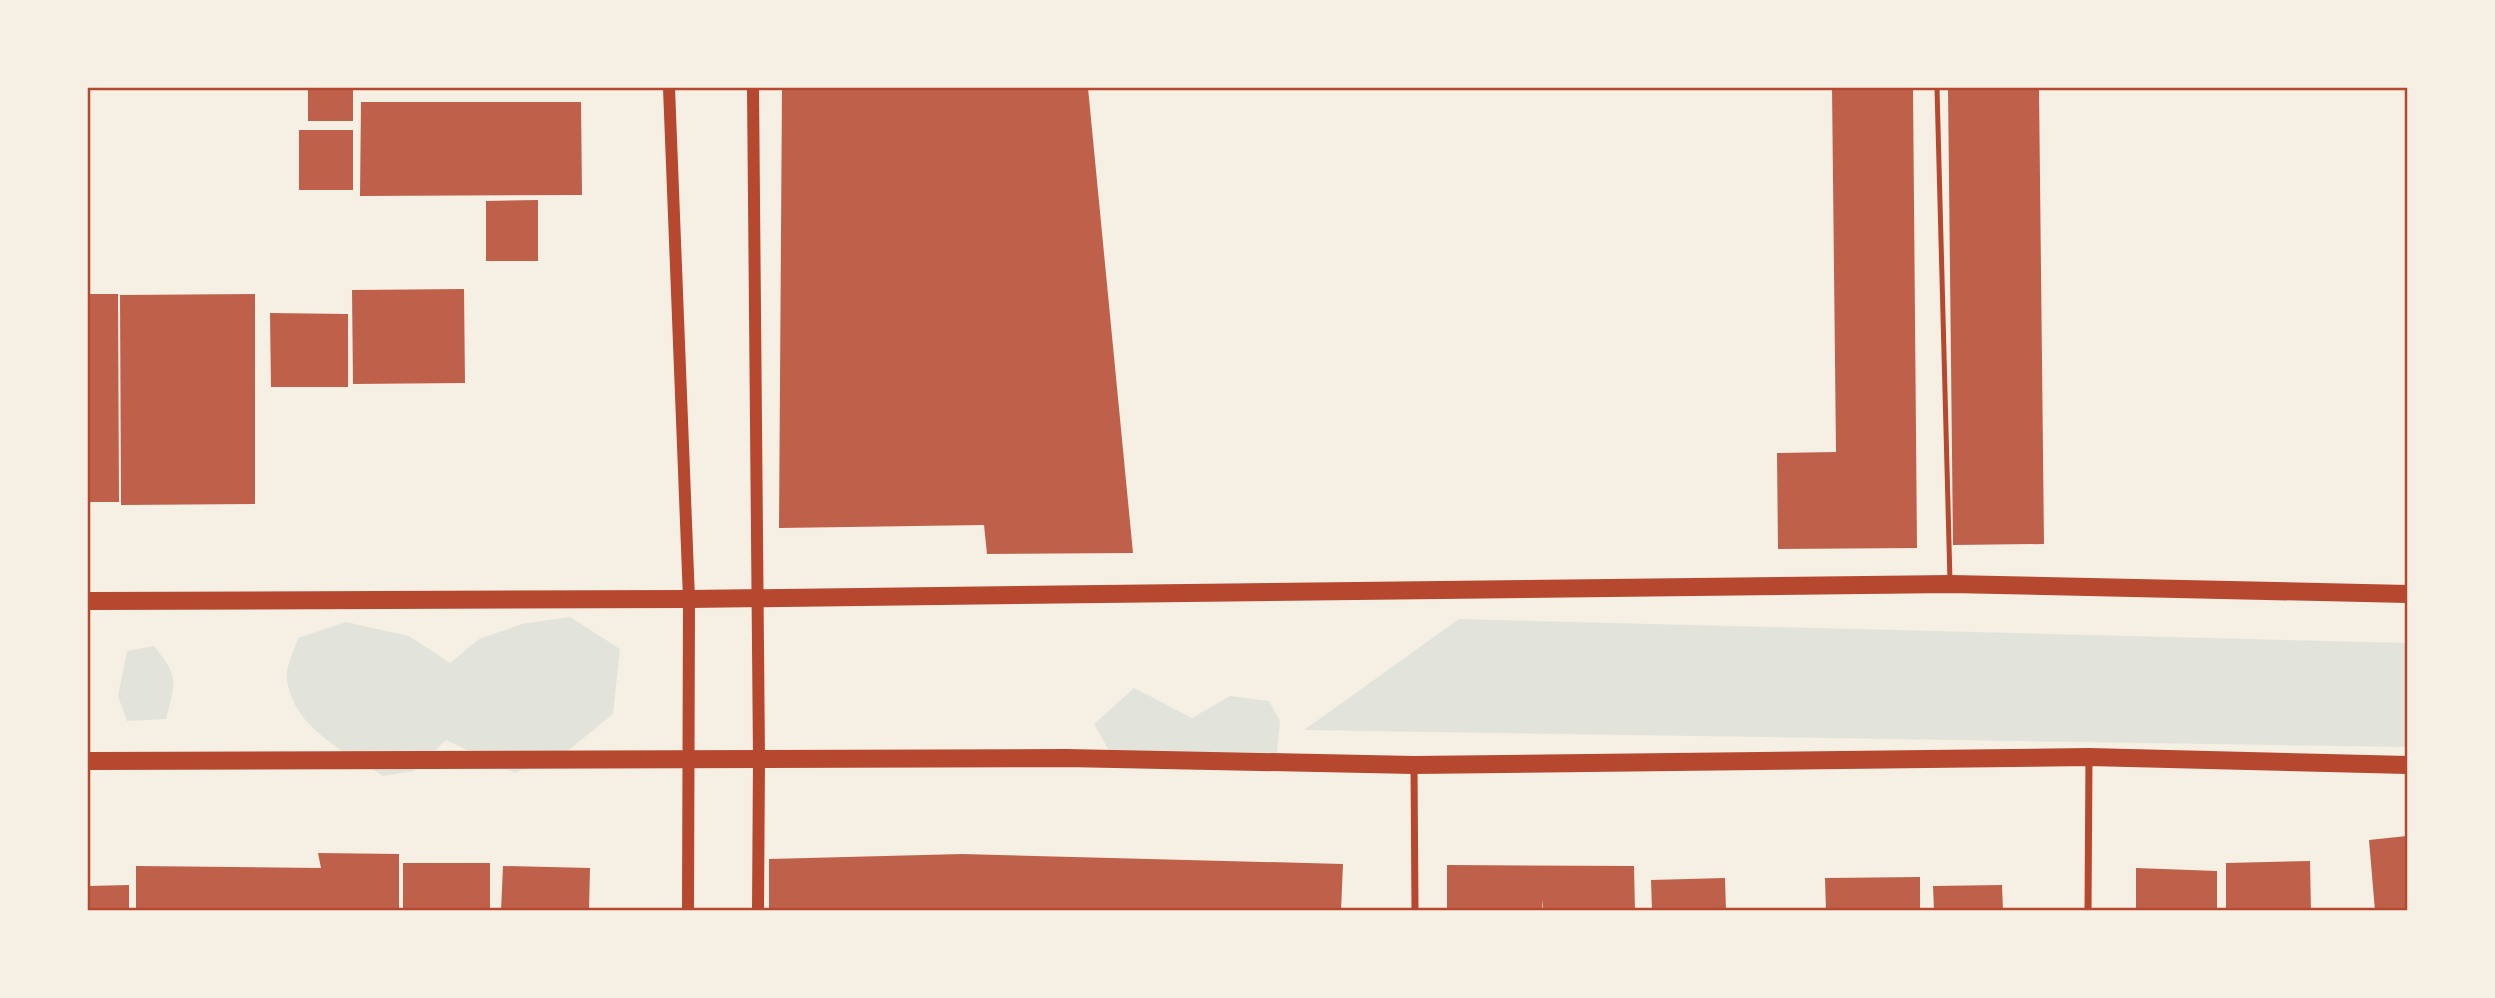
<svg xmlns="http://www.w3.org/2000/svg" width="2495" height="998" font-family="'Public Sans',sans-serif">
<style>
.green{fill:#e2e4dc}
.building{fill:#bf614a}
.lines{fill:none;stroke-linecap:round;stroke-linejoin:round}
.service{stroke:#b5482f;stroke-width:5}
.minor{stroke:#b5482f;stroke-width:7}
.tertiary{stroke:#b5482f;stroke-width:12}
.primary{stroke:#b5482f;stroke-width:18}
.neatline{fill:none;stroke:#b5482f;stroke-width:2.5}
</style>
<rect width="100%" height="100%" fill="#f6efe4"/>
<g class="green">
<path d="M570 617 620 649 613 714 570 749 515 773 446 740 414 771 383 776C347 753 293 728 287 680 285 668 294 650 298 638L346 622 409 636 450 663 479 639 522 624Z"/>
<path d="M1459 619 2407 643V747L1304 730Z"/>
<path d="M154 646C179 677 176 681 166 719L127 721 118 696 127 651Z"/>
<path d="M1134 688 1192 718 1230 696 1269 701 1280 721 1277 753 1254 757 1111 754 1094 724Z"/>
</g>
<g class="building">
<rect x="308" y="88" width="45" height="33"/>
<path d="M782 88H1088L1133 553 987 554 984 525 779 528Z"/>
<path d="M1832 88H1913L1917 548 1778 549 1777 453 1836 452Z"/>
<path d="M1948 88H2039L2044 544 1953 545Z"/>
<path d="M361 102H581L582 195 360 196Z"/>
<rect x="299" y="130" width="54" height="60"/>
<path d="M538 200V261H486V201Z"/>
<path d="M464 289 465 383 353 384 352 290Z"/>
<path d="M88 294H118L119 502H88Z"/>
<path d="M255 294V504L121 505 120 295Z"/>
<path d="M270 313 348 314V387H271Z"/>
<path d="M2407 836V911H2375L2369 840Z"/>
<path d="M318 853 399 854V911H136V866L321 868Z"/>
<path d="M962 854 1343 864 1341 911H769V859Z"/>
<path d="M2310 861 2311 911H2226V863Z"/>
<rect x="403" y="863" width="87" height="48"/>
<path d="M1447 865 1634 866 1635 911H1543L1542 899V911H1447Z"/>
<path d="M503 866 590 868 589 911H501Z"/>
<path d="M2136 868 2217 871V911H2136Z"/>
<path d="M1920 877V911H1826L1825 878Z"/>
<path d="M1725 878 1726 911H1652L1651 880Z"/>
<path d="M129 885V911H88V886Z"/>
<path d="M2002 885 2003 911H1934L1933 886Z"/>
</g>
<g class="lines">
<path class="service" d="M1937 88 1950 581"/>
<g class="minor">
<path d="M1414 765 1415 911"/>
<path d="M2088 911 2089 757"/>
</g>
<g class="tertiary">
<path d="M669 88 689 599 688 911"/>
<path d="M753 88 759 758 758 911"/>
</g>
<g class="primary">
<path d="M88 601 689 599 1951 584 2408 594"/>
<path d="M88 761 1066 758 1414 765 2089 757 2408 765"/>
</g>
</g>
<rect width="2495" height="998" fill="none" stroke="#f6efe4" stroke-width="178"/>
<rect x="89" y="89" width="2317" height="820" class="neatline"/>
</svg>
